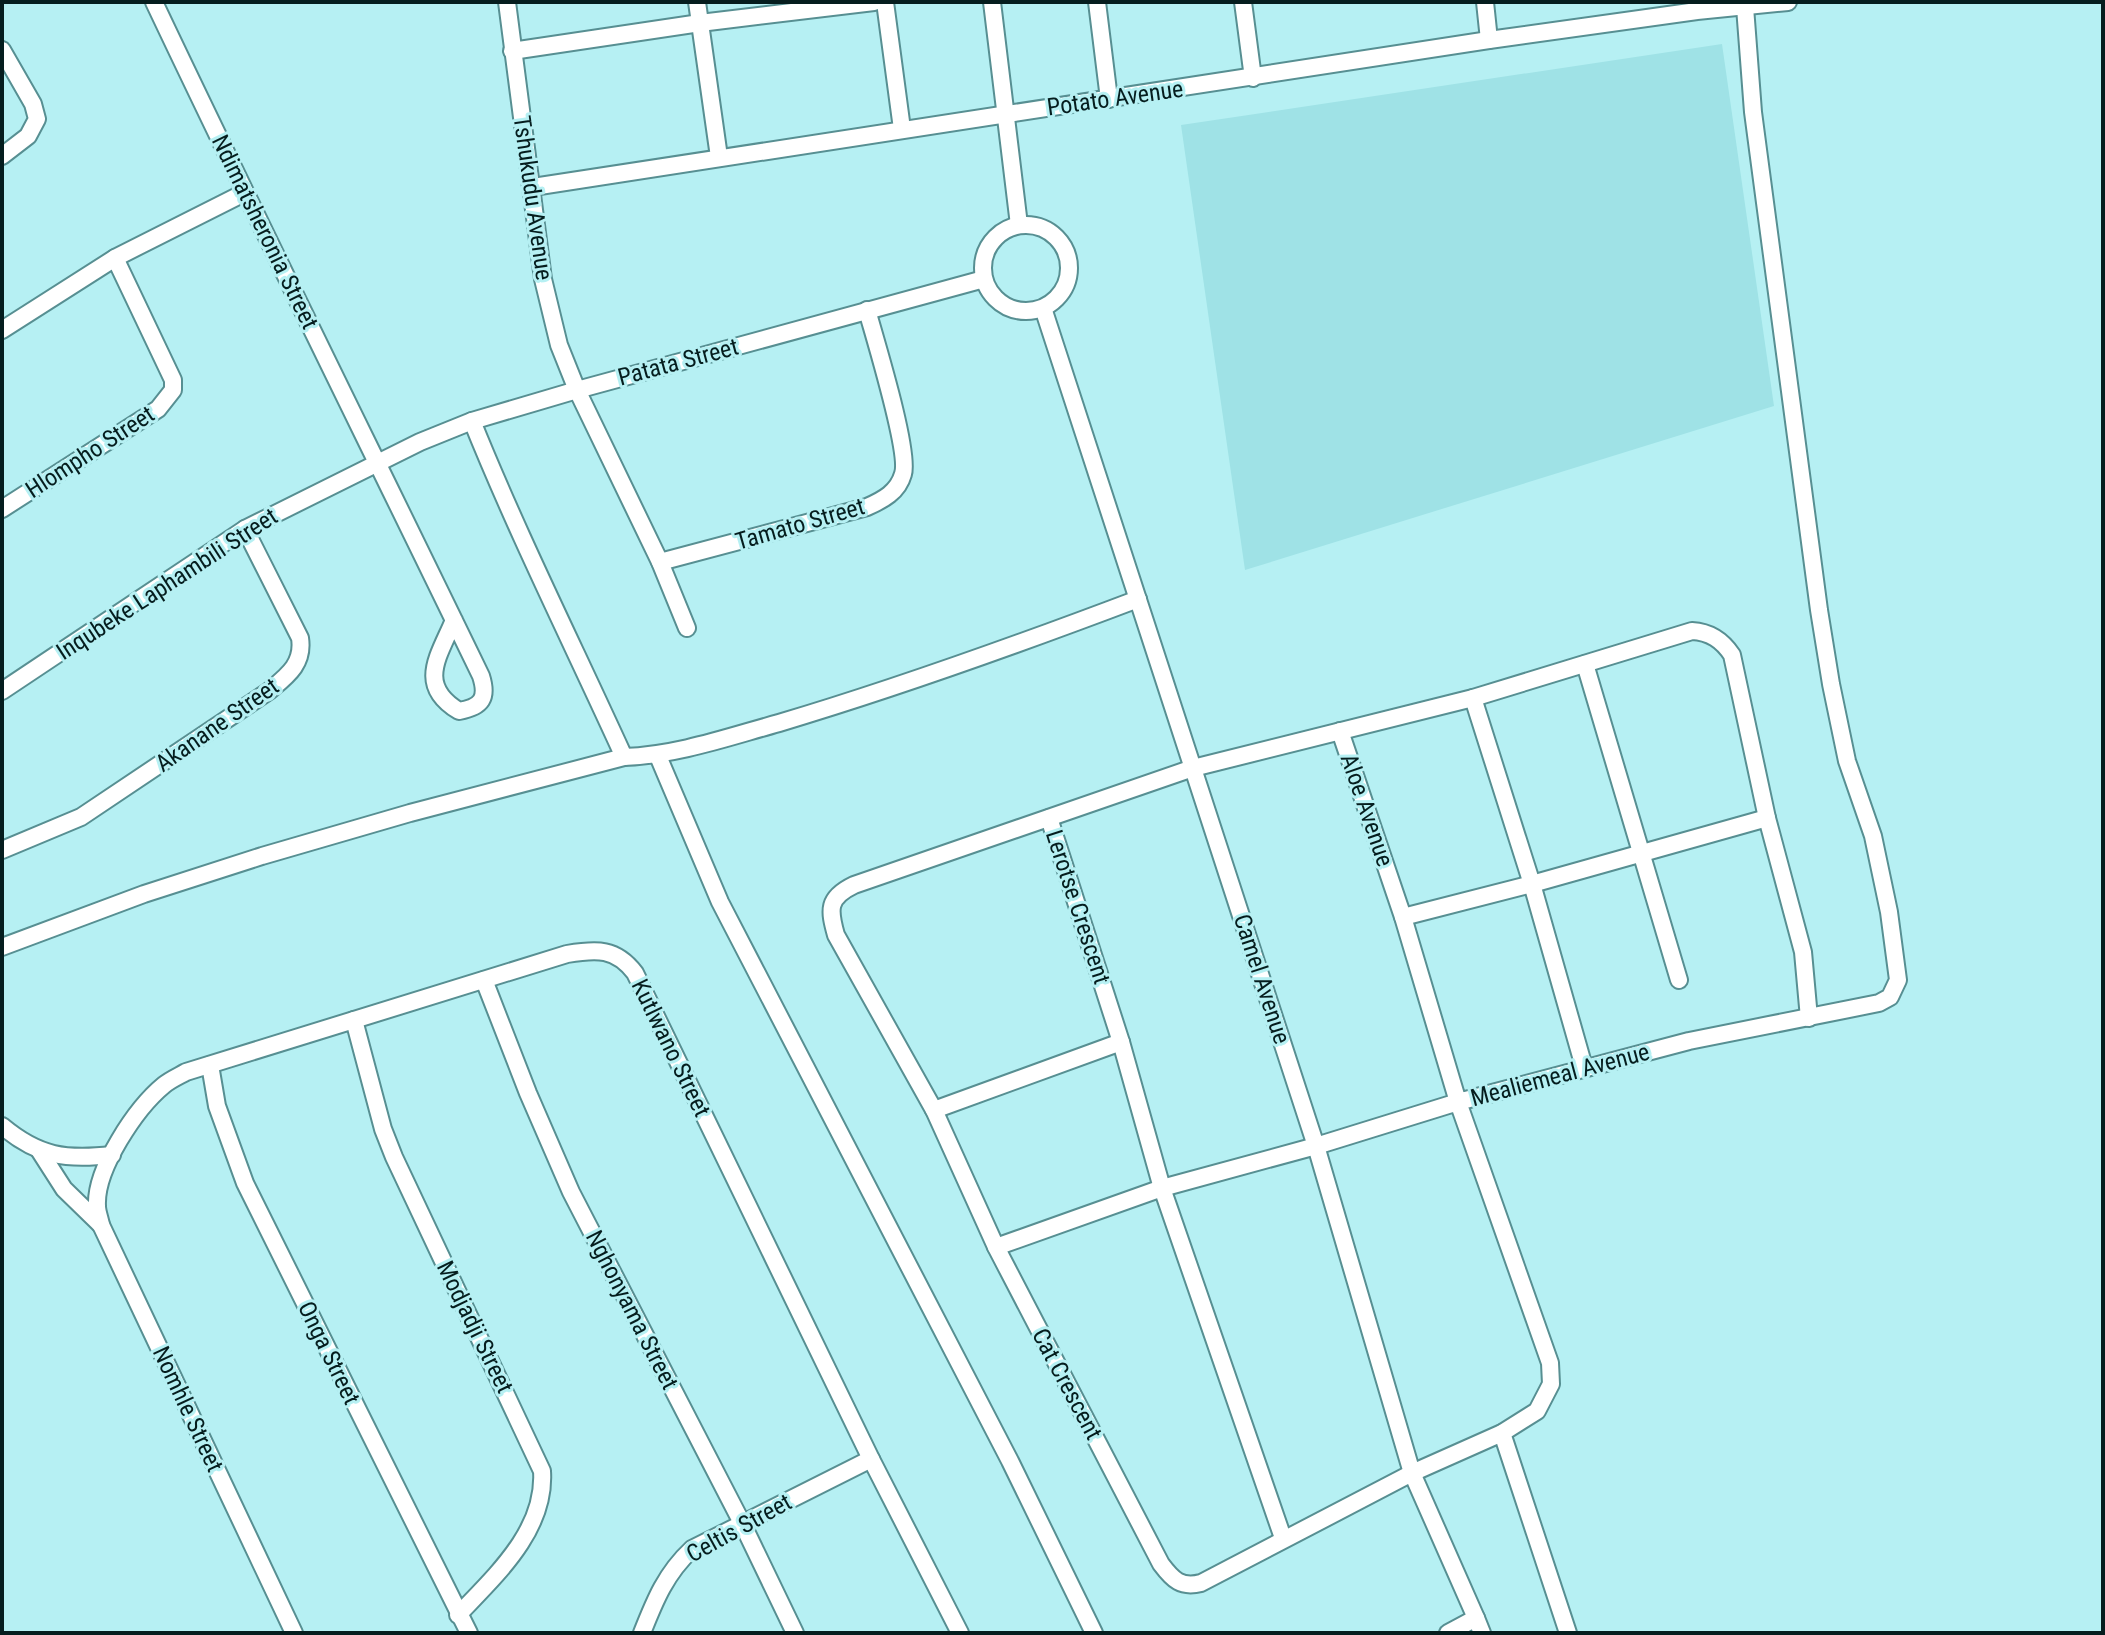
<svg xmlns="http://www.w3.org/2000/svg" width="2105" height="1635" font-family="'Roboto Condensed',sans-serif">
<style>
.built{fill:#9fe2e6}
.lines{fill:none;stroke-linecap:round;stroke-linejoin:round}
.minor-casing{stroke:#578f92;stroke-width:20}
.minor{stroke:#fff;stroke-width:16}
.labels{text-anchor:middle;stroke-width:6;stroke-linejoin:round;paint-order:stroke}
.street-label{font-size:24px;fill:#051d1e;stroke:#b6f0f3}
</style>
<rect width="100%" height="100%" fill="#b6f0f3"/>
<path class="built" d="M1722 44 1774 406 1245 570 1181 125Z"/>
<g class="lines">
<g class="minor-casing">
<g id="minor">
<path d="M154 2C261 228 372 451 481 676 488 698 482 707 459 711 416 685 439 656 454 620"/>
<path d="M507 2 543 279 559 345 577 390 660 562 687 628"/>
<path d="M697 2 719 157"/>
<path d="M885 2 902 129"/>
<path d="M992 2 1019 225"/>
<path d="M1097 2 1109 99"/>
<path d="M1243 2 1253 78"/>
<path d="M1485 2 1489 40"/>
<path d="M2 50 33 104 37 119 28 136 2 156"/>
<path d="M512 51 700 23 874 2"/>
<path d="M533 187 1489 40 1697 11 1788 2"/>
<circle cx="1026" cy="268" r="43"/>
<path d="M1043 308 1316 1146 1412 1473 1476 1618 1448 1633"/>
<path d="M2 330 115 258 244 193"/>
<path d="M472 421C518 535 573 645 624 757"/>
<path d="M2 509 158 409 173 390V380L115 258"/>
<path d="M660 562 867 507C883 500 898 492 903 474 910 452 875 339 867 310"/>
<path d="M1585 664 1679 980"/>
<path d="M2 691 245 529 420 442 472 421 577 390 984 279"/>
<path d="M1473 698 1532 884 1584 1067"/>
<path d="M1340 731 1403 917 1458 1102 1550 1363 1551 1384 1537 1411 1502 1433 1412 1473 1201 1583C1181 1588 1173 1580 1161 1564L996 1247 1162 1188 1316 1146 1458 1102 1689 1041 1879 1003 1890 997 1898 980 1889 912 1873 836 1847 761 1831 684 1819 610 1753 112 1745 7"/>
<path d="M658 756 720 902 1010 1461 1094 1633"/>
<path d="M1049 818 1121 1042 1162 1188 1283 1538"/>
<path d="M2 850 81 817 269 691C287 676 304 664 300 638L245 529"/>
<path d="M1403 917 1532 884 1767 818"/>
<path d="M2 947 144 894 262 856 410 813 624 757C678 755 728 737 779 723 900 687 1019 644 1138 599"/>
<path d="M484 980 528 1093 571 1192 742 1523 795 1633"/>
<path d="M354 1020 383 1129 394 1157 542 1471C546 1530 496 1575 458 1615"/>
<path d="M210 1065 217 1106 245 1183 469 1633"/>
<path d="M934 1110 1121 1042"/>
<path d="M2 1126C39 1157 66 1160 112 1155"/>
<path d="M39 1150 64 1189 101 1225"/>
<path d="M996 1247 934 1110 836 935C829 910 827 898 854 885L1193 768 1473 698 1692 631C1710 632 1722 640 1732 655L1767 818 1803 952 1809 1018"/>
<path d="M1502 1433 1568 1633"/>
<path d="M1476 1618 1482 1633"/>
<path d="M294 1633 101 1225C100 1219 97 1212 97 1206 95 1169 136 1108 164 1085 170 1080 179 1076 186 1072L567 954C597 949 616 948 635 973L871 1459 960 1633"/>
<path d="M642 1633C655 1600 666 1573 692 1549L871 1459"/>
</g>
</g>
<use href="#minor" class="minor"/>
</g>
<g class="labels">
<g class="street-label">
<text transform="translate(1115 98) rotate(-8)" y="8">Potato Avenue</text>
<text transform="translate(533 198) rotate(82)" y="8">Tshukudu Avenue</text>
<text transform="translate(265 232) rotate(64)" y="8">Ndimatsheronia Street</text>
<text transform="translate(678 362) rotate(-15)" y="8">Patata Street</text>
<text transform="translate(90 452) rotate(-33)" y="8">Hlompho Street</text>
<text transform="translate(800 524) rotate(-16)" y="8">Tamato Street</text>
<text transform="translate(167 584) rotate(-33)" y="8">Inqubeke Laphambili Street</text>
<text transform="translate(217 725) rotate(-35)" y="8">Akanane Street</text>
<text transform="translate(1367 810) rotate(71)" y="8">Aloe Avenue</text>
<text transform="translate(1078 907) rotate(72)" y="8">Lerotse Crescent</text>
<text transform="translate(1262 979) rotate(72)" y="8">Camel Avenue</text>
<text transform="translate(671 1048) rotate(64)" y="8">Kutlwano Street</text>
<text transform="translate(1560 1075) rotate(-15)" y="8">Mealiemeal Avenue</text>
<text transform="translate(632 1310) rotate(63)" y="8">Nghonyama Street</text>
<text transform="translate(475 1327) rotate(64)" y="8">Modjadji Street</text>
<text transform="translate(329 1353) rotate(64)" y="8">Onga Street</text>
<text transform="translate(1067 1384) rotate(62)" y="8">Cat Crescent</text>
<text transform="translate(188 1409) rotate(65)" y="8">Nomhle Street</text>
<text transform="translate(739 1528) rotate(-29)" y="8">Celtis Street</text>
</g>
</g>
<rect width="2105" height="1635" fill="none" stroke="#051d1e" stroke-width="8"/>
</svg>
